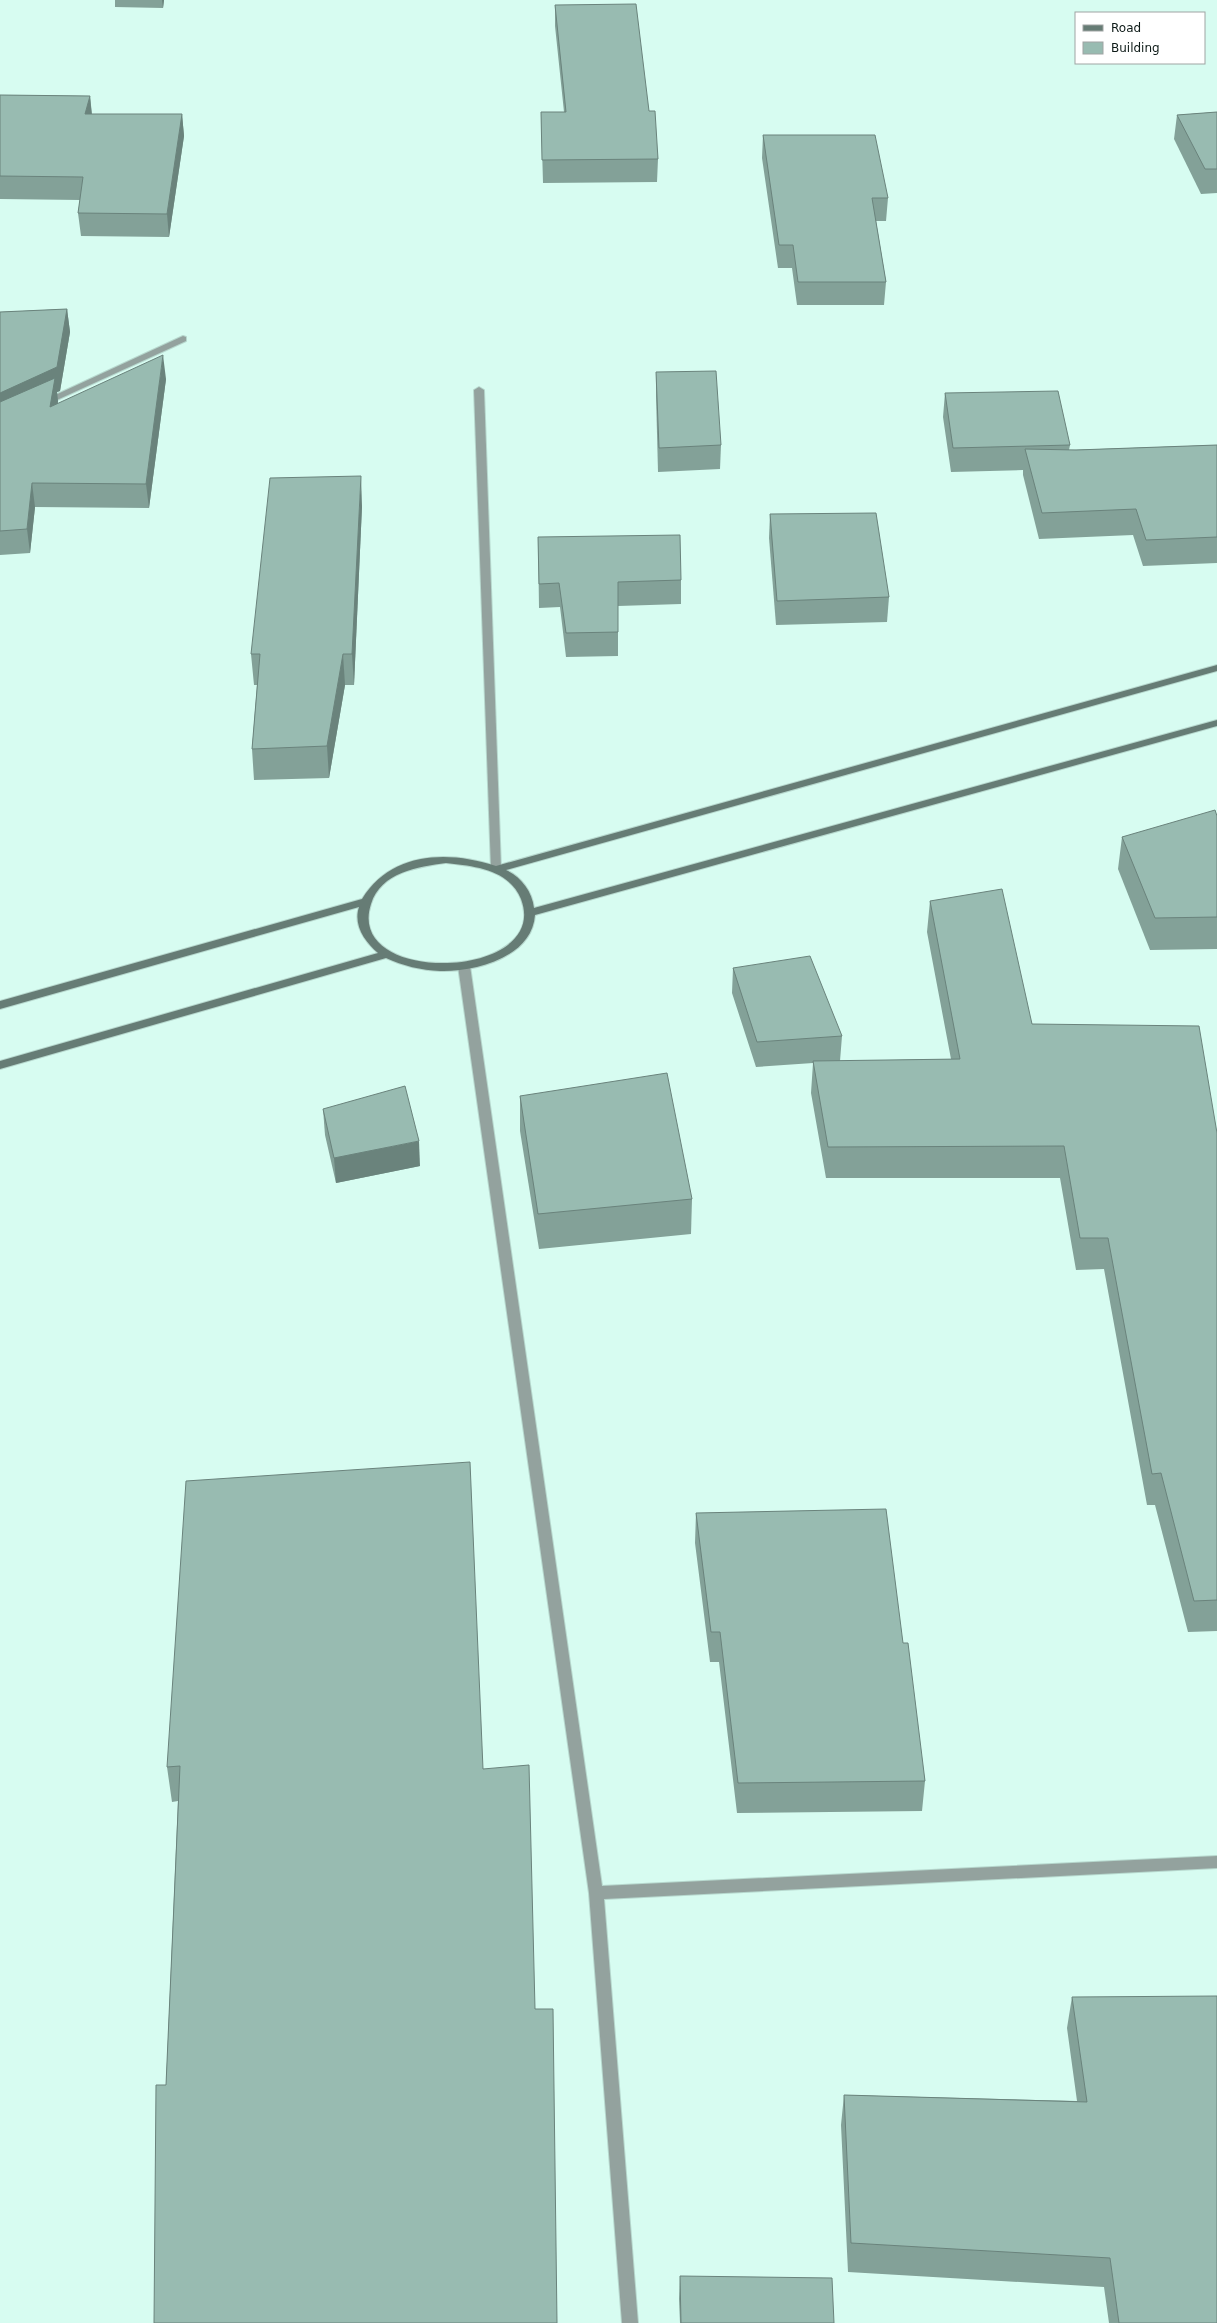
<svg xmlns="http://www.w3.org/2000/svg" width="1217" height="2323" font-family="'DejaVu Sans',sans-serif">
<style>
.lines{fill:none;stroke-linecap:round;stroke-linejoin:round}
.street-casing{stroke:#b7d8ce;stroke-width:2}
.secondary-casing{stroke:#b7d8ce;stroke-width:2}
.street{fill:#93a29e;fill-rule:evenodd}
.secondary{fill:#667c75;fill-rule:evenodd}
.wall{fill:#83a198}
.shaded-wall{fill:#6a837c}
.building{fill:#98bbb1;stroke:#6a837c}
</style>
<rect width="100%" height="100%" fill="#d7fcf1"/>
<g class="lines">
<g class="street-casing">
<g id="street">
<path d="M183 336 186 337V341L46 405H40L38 403Z"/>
<path d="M479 387 484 390 501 869 496 872 491 869 474 390Z"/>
<path d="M464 962 470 966 602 1886 1217 1856V1868L604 1899 638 2323H622L589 1893 458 966Z"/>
</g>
</g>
<g class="secondary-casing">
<path id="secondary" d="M1217 665V671L506 870C521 877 532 891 534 908L1217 720V726L535 915C532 958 474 972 440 971 421 970 403 966 386 958L0 1069V1061L378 953C365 942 353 925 359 907L0 1009V1001L362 899C391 852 447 850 496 866ZM446 863C473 866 509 869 521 899 552 980 344 987 371 904 381 872 418 867 446 863Z"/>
</g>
<use href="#street" class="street"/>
<use href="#secondary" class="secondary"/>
</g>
<g class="wall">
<path d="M115 0H164L163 8 115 7Z"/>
<path d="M555 5 649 111 658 159 657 182 543 183 541 112H564L555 26Z"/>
<path d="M0 95 90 96 92 114H182L184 136 169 237 81 236 78 213 80 200 0 199Z"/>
<path d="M1217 112V193L1201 194 1174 139 1177 115Z"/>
<path d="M763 135 888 198 886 221H876L886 282 884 305H797L792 268H778L762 158Z"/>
<path d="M67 309 70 332 60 391 57 392 58 401V404L166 379 149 508 35 507 30 553 0 555V312Z"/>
<path d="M656 372 721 445 720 469 658 472 656 395Z"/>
<path d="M945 393 1070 445 1069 450 1217 445V563L1143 566 1133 535 1039 539 1023 475V470L951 472 943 417Z"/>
<path d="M362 506 354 685H345L329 778 254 780 252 749 257 685H254L251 654Z"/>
<path d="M770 514 889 597 887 622 776 625 769 538Z"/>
<path d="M538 537 681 580V604L618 606V656L566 657 560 607 539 608Z"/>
<path d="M1217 816V949L1150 950 1118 869 1122 837Z"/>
<path d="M930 901 1032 1024 1217 1133V1631L1188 1632 1155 1505H1147L1104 1269 1076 1270 1060 1178H826L811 1093 813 1063 756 1067 732 993 733 968 842 1036 840 1061 951 1059 927 932Z"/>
<path d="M520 1096 692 1199 691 1234 539 1249 520 1131Z"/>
<path d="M323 1109 420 1166 336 1183 325 1135Z"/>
<path d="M470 1462 166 2085 178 1801 172 1802 167 1767Z"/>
<path d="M696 1513 903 1643 925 1781 922 1811 737 1813 719 1662H710L695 1543Z"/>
<path d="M1072 1997 1217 2323H1109L1104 2287 848 2272 841 2125 844 2095 1077 2101 1067 2028Z"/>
<path d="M680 2276 834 2323H680L679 2299Z"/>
</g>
<g class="shaded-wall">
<path d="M162 0H164L163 8Z"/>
<path d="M90 96 92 118 85 114Z"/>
<path d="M182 114 184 136 169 237 167 214Z"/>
<path d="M67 309 70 332 60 391 57 392 58 401 53 431 0 418V393Z"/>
<path d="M163 355 166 379 149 508 146 484Z"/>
<path d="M361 476 362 506 354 685 352 654Z"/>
<path d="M32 483 35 507 30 553 27 529Z"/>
<path d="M343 654 345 685 329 778 327 746Z"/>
<path d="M419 1141 420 1166 336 1183 334 1158Z"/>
</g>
<g class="building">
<path d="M636 4 649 111H655L658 159 542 160 541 112H566L555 5Z"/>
<path d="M0 95 90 96 85 114H182L167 214 78 213 83 177 0 176Z"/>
<path d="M1217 112V169H1205L1177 115Z"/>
<path d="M763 135H875L888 198H872L886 282H798L793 245H779Z"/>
<path d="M67 309 57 367 0 393V312Z"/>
<path d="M163 355 146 484 32 483 27 529 0 531V402L55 378 50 407Z"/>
<path d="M716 371 721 445 659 448 656 372Z"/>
<path d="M1058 391 1070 445 953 448 945 393Z"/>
<path d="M1217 445V537L1146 540 1136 509 1042 513 1025 449 1076 450Z"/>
<path d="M361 476 352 654H343L327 746 252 749 260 654H251L270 478Z"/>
<path d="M876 513 889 597 777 601 770 514Z"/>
<path d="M680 535 681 580 618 582V632L566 633 559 583 539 584 538 537Z"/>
<path d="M1215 810 1217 816V917L1155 918 1122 837Z"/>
<path d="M1002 889 1032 1024 1199 1026 1217 1133V1600L1194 1601 1161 1473 1152 1474 1108 1238H1080L1064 1146 828 1147 813 1061 960 1059 930 901Z"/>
<path d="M810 956 842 1036 757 1042 733 968Z"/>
<path d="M667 1073 692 1199 538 1214 520 1096Z"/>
<path d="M405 1086 419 1141 334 1158 323 1109Z"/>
<path d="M470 1462 483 1769 529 1765 535 2009H553L557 2323H154L156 2085H166L180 1766 167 1767 186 1481Z"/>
<path d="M886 1509 903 1643H908L925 1781 738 1783 720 1632H711L696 1513Z"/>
<path d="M1217 1996V2323H1119L1110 2258 851 2243 844 2095 1087 2102 1072 1997Z"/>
<path d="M680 2276 832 2278 834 2323H681Z"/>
</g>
<rect x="1075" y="12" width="130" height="52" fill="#ffffff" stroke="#9fa4a3"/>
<rect x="1083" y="25" width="20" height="6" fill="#667c75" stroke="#9fa4a3"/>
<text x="1111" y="32" font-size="12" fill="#0e1b18">Road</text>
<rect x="1083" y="42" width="20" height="12" fill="#98bbb1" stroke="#9fa4a3"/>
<text x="1111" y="52" font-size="12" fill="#0e1b18">Building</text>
</svg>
